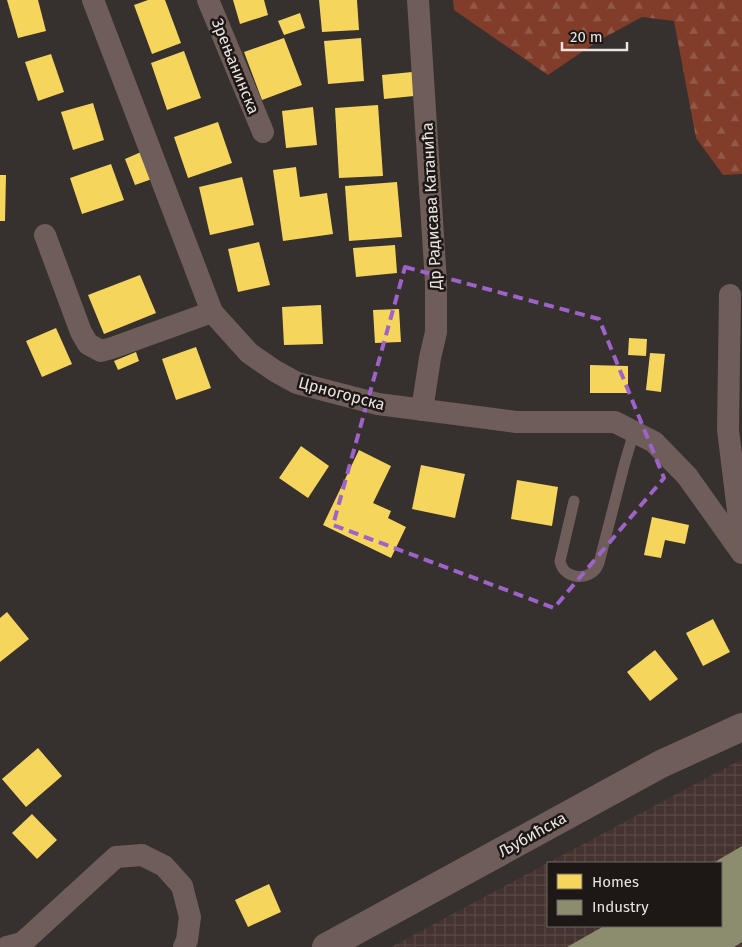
<svg xmlns="http://www.w3.org/2000/svg" width="742" height="947" font-family="'Fira Sans',sans-serif">
<style>
.industrial{fill:url(#industrial-grid);fill-rule:evenodd}
.forest{fill:url(#forest-firs)}
.homes{fill:#f6d55c}
.industry{fill:#8c8c6e}
.lines{fill:none;stroke-linecap:round;stroke-linejoin:round}
.service{stroke:#6e5d58;stroke-width:11}
.minor{stroke:#6e5d58;stroke-width:22}
.tertiary{stroke:#6e5d58;stroke-width:28}
.marked{fill:none;stroke:#9d63c9;stroke-width:4;stroke-dasharray:10 6;stroke-linejoin:round}
.labels{text-anchor:middle;stroke-width:5;stroke-linejoin:round;paint-order:stroke}
.street-label{font-size:16px;fill:#ebe3e0;stroke:#1d1816}
</style>
<defs>
<pattern id="industrial-grid" width="8" height="8" patternUnits="userSpaceOnUse" patternTransform="scale(1.25)"><rect width="8" height="8" fill="#45332f"/><path d="M0 4h8M4 0v8" fill="none" stroke="#574743"/></pattern>
<pattern id="forest-firs" width="22" height="20" patternUnits="userSpaceOnUse" patternTransform="scale(1.25)"><rect width="22" height="20" fill="#813d29"/><path d="M5 1l3.5 6h-7zM16 11l3.5 6h-7z" fill="#935948"/></pattern>
</defs>
<rect width="100%" height="100%" fill="#36302e"/>
<path class="industrial" d="M742 759V947H391ZM548 863H721V926H548Z"/>
<path class="forest" d="M453 0H742V174L723 175 696 138 674 21 642 17 598 41 548 75 454 10Z"/>
<g class="homes">
<path d="M7 0H38L46 31 18 38Z"/>
<path d="M148 0H165L181 43 152 54 134 5Z"/>
<path d="M233 0H264L268 15 240 24Z"/>
<path d="M319 0H357L359 30 322 32Z"/>
<path d="M300 13 305 28 284 35 278 21Z"/>
<path d="M284 38 302 85 262 100 244 52Z"/>
<path d="M361 38 364 81 328 84 324 41Z"/>
<path d="M184 51 201 98 167 110 151 63Z"/>
<path d="M51 54 64 92 38 101 25 62Z"/>
<path d="M412 72 414 96 384 99 382 75Z"/>
<path d="M93 103 104 140 73 150 61 112Z"/>
<path d="M378 105 383 176 339 178 335 108Z"/>
<path d="M313 107 317 145 286 148 282 111Z"/>
<path d="M218 122 232 163 188 178 174 137Z"/>
<path d="M141 152 152 179 135 185 125 159Z"/>
<path d="M111 164 124 200 82 214 70 178Z"/>
<path d="M296 167 300 197 327 193 333 234 283 241 273 170Z"/>
<path d="M0 175H6L5 221H0Z"/>
<path d="M242 177 254 225 210 235 199 187Z"/>
<path d="M397 182 402 237 349 241 345 186Z"/>
<path d="M259 242 270 285 238 292 228 249Z"/>
<path d="M395 245 397 273 356 277 353 248Z"/>
<path d="M140 275 156 313 104 334 88 295Z"/>
<path d="M321 305 323 344 284 345 282 307Z"/>
<path d="M399 309 401 342 375 343 373 310Z"/>
<path d="M56 328 72 364 42 377 26 341Z"/>
<path d="M629 338 647 339 646 356 628 355Z"/>
<path d="M196 347 211 388 176 400 162 359Z"/>
<path d="M136 352 139 361 118 370 114 361Z"/>
<path d="M650 353 665 354 661 392 646 390Z"/>
<path d="M590 365 628 366V393H590Z"/>
<path d="M301 446 329 466 308 498 279 478Z"/>
<path d="M359 450 391 466 373 503 391 511 388 518 406 527 391 558 323 525Z"/>
<path d="M421 465 465 474 455 518 412 509Z"/>
<path d="M517 480 558 487 552 526 511 519Z"/>
<path d="M652 517 689 525 685 544 665 540 661 558 644 555Z"/>
<path d="M7 612 29 639 0 662V618Z"/>
<path d="M713 619 730 652 703 666 686 633Z"/>
<path d="M655 650 678 679 650 701 627 672Z"/>
<path d="M38 748 62 776 26 807 2 779Z"/>
<path d="M32 814 57 840 37 859 12 833Z"/>
<path d="M269 884 281 912 248 927 235 900Z"/>
</g>
<path class="industry" d="M742 846V942L734 947H567L604 926H721V863H713Z"/>
<g class="lines">
<path class="service" d="M574 501 560 561C563 578 584 581 595 570 597 568 598 565 599 563L625 462 634 432"/>
<g class="minor">
<path d="M93 0 212 312 249 353 275 371 297 383 378 404 516 422H615L654 442 687 476 742 553"/>
<path d="M208 0 263 132"/>
<path d="M418 0 436 283V332L430 358 422 410"/>
<path d="M45 235 81 332 88 344 101 351 112 348 212 312"/>
<path d="M730 295 728 430 742 543"/>
<path d="M7 947 22 943 116 857 142 855 164 866 182 886 190 917 187 940 184 947"/>
</g>
<path class="tertiary" d="M326 947 661 764 742 727"/>
</g>
<path class="marked" d="M405 267 599 319 664 478 554 608 333 525Z"/>
<g class="labels">
<g class="street-label">
<text transform="translate(236 66) rotate(68)" y="6">Зрењанинска</text>
<text transform="translate(431 206) rotate(-93)" y="6">Др Радисава Катанића</text>
<text transform="translate(342 393) rotate(15)" y="6">Црногорска</text>
<text transform="translate(532 834) rotate(-29)" y="6">Љубићска</text>
</g>
</g>
<rect x="547" y="862" width="175" height="65" fill="#1d1816" stroke="#6f6967"/>
<rect x="557" y="874" width="25" height="15" fill="#f6d55c" stroke="#6f6967"/>
<text x="592" y="887" font-size="15" fill="#ebe3e0">Homes</text>
<rect x="557" y="900" width="25" height="15" fill="#8c8c6e" stroke="#6f6967"/>
<text x="592" y="912" font-size="15" fill="#ebe3e0">Industry</text>
<path d="M562 42v8h65v-8" fill="none" stroke="#ebe3e0" stroke-width="2.5"/>
<text x="570" y="42" font-size="15" fill="#ebe3e0" stroke="#1d1816" stroke-width="4" paint-order="stroke">20 m</text>
</svg>
